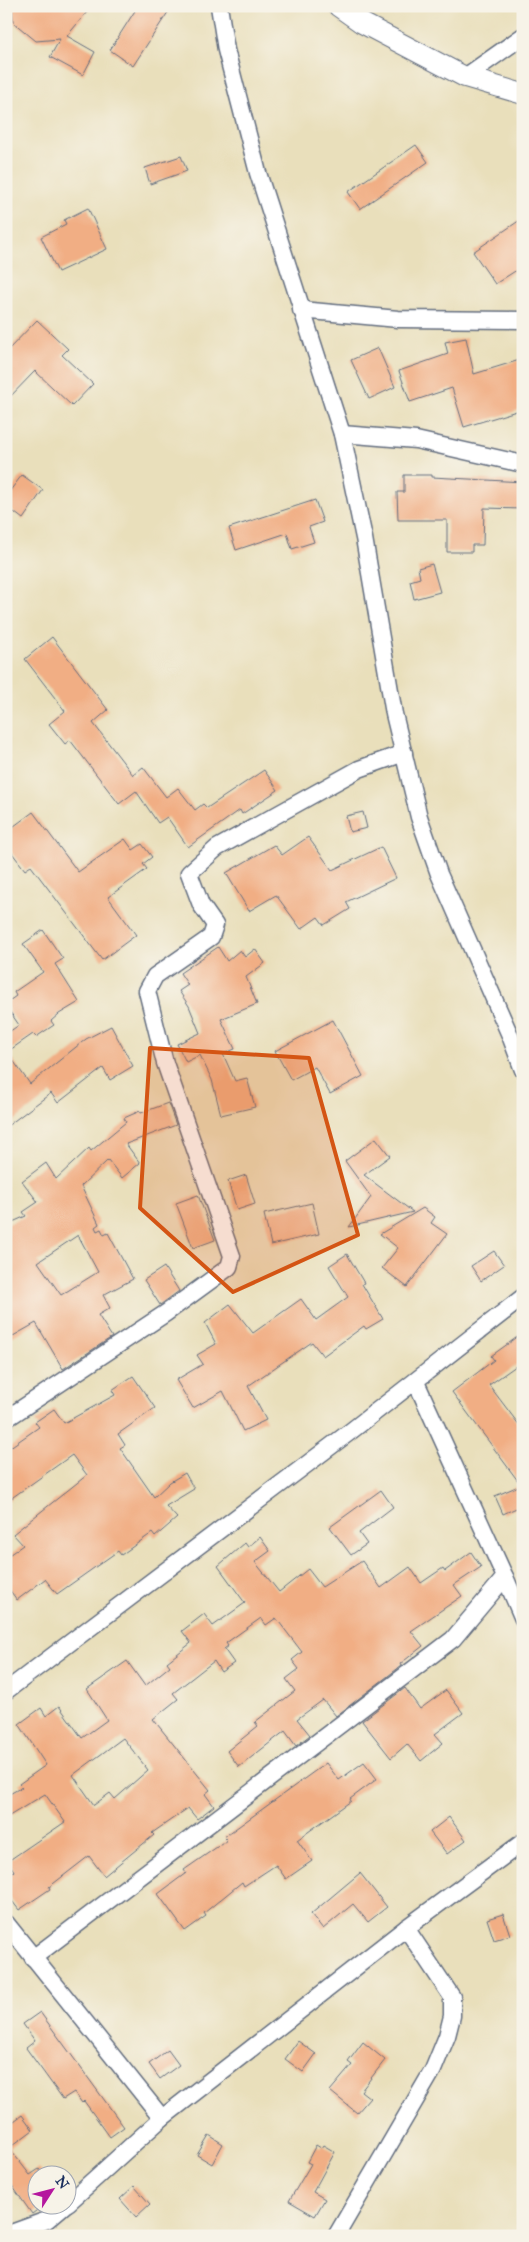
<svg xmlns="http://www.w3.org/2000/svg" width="529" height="2242" font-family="'IM FELL Great Primer',serif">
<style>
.building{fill:#f1ae84;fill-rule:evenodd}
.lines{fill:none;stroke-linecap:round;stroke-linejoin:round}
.minor-casing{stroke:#636d7f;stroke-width:19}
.tertiary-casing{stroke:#636d7f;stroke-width:22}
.minor{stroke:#fff;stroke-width:16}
.tertiary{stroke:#fff;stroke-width:20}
.marked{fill:#d45514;fill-opacity:0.2;stroke:#d45514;stroke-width:4;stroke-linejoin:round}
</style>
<rect width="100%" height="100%" fill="#f7f3e8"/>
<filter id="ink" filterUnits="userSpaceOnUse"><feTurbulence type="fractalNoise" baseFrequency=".02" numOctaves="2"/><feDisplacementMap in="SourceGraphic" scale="10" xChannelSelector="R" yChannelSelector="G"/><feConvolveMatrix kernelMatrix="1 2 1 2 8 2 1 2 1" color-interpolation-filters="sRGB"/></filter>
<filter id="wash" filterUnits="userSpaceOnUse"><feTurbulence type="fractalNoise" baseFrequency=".0096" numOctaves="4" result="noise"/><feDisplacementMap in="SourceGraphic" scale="20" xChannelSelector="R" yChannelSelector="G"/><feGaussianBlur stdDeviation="1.12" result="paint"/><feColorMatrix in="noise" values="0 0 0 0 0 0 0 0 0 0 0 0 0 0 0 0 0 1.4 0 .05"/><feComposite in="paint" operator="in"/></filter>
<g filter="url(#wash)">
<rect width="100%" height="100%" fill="#e9dfbb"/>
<g id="blocks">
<g class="building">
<path d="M12 6H92L67 36 95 52 83 75 50 57 60 39 36 41 13 22Z"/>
<path d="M138 6H172L133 66 110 50Z"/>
<path d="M416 145 428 162 360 209 348 192Z"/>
<path d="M181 156 187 171 150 184 145 168Z"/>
<path d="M88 208 107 249 58 272 41 237 66 224 64 220Z"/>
<path d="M523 218V266L495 284 473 252Z"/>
<path d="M37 320 68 349 62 355 93 384 72 406 35 371 6 401V352Z"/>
<path d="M466 338 474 374 523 359V409L464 427 452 388 410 402 399 371 448 354 445 342Z"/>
<path d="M378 348 395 387 369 399 351 360Z"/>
<path d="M22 475 43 490 23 519 6 506V496Z"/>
<path d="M404 475H432V477L523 482V509L484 508 483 545H472V552H447V520H398L397 492H404Z"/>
<path d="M315 500 323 522 309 527 314 542 292 549 287 533 236 550 229 528Z"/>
<path d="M432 564 440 592 414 599 410 581 420 578 418 568Z"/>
<path d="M52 637 108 710 93 723 133 775 143 767 166 797 178 788 195 810 203 804 207 808 264 770 278 790 242 814 240 810 188 847 167 817 158 823 136 791 119 804 70 740 65 744 49 724 65 711 25 659Z"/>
<path d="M33 812 78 872 125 839 133 850 142 844 152 857 143 864 147 869 108 897 136 935 102 960 31 866 25 870 6 845V832Z"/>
<path d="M363 812 367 828 350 832 346 816Z"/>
<path d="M308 837 332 870 381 847 396 878 346 902 350 909 324 925 318 917 301 929 276 895 249 911 226 873 274 845 282 855Z"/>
<path d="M43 930 63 959 55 964 79 1002 59 1014 51 1021 54 1025 36 1037 33 1034 7 1052 30 1084 86 1039 111 1026 133 1066 110 1080 103 1068 58 1103 51 1093 6 1127V1034L19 1025 6 1006V1003L16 996 14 992 43 972 23 944Z"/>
<path d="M218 947 227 961 240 950 245 957 255 949 265 963 246 977 257 1004 221 1019 235 1049 223 1054 235 1081 247 1078 255 1107 221 1115 212 1080 200 1055 186 1062 177 1044 200 1033 189 1006 179 991 188 985 180 973Z"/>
<path d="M333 1020 363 1076 330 1094 315 1067 291 1080 275 1051Z"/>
<path d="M168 1103 176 1125 126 1144 140 1163 122 1178 108 1160 81 1186 99 1224 95 1227 97 1231 101 1229 104 1235 108 1233 133 1279 103 1295 110 1308 98 1315 112 1337 63 1369 36 1323 6 1340V1225L26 1216 23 1212 38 1202 22 1181 46 1163 56 1179 89 1148 91 1151 126 1122 124 1118 140 1111 141 1113ZM78 1235 98 1272 61 1295 38 1262Z"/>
<path d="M376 1138 390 1156 364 1175 413 1212 349 1227 371 1197 345 1161Z"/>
<path d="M246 1175 255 1204 237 1210 228 1181Z"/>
<path d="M198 1195 215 1240 193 1248 176 1203Z"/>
<path d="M312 1203 319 1234 271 1245 264 1214Z"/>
<path d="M423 1208 435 1217 431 1223 447 1234 407 1287 382 1268 398 1248 380 1234Z"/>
<path d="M494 1251 504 1265 481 1281 471 1266Z"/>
<path d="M347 1254 364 1283 362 1284 383 1319 366 1329 364 1326 323 1356 312 1342 248 1386 266 1420 243 1431 223 1391 193 1408 176 1380 203 1364 197 1355 216 1344 205 1323 230 1304 253 1333 301 1299 316 1320 348 1297 329 1266Z"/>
<path d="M164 1267 179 1291 160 1305 144 1280Z"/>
<path d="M523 1333V1361L489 1385 523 1430V1505L503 1514 495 1496 521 1485 452 1392 494 1360 491 1356Z"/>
<path d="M133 1376 155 1408 118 1434 125 1445 120 1448 154 1497 170 1482 185 1473 194 1489 166 1506 177 1518 155 1537 152 1533 121 1555 118 1551 57 1594 45 1579 17 1600 6 1585V1557L23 1545 13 1534 87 1475 72 1455 6 1502V1450L39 1427 35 1422 54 1409 64 1423 115 1395 112 1390Z"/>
<path d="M381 1490 393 1507 359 1533 367 1544 351 1555 330 1527Z"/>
<path d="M260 1537 270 1551 255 1562 279 1592 308 1569 322 1587 362 1561 381 1588 410 1567 421 1583 443 1568 445 1571 471 1552 481 1567 454 1585 462 1596 411 1631 423 1646 400 1664 401 1666 336 1716 323 1700 297 1719 310 1735 296 1746 285 1731 239 1767 227 1751 258 1726 255 1722 295 1691 286 1679 299 1669 292 1660 302 1652 276 1618 266 1625 261 1618 226 1643 228 1646 224 1649 234 1663 221 1672 214 1661 173 1693 178 1699 153 1719 210 1790 205 1794 214 1806 197 1819 188 1808 152 1833 154 1835 104 1876 89 1856 49 1887 50 1889 19 1910 6 1893V1877L14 1871 8 1861 65 1822 45 1794 6 1818V1796L22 1787 19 1784 46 1765 19 1724 41 1708 46 1716 59 1706 82 1738 107 1720 87 1689 127 1661 145 1686 170 1666 167 1662 191 1643 182 1631 204 1614 213 1626 245 1603 218 1566 245 1543 248 1547ZM123 1738 148 1770 115 1799 110 1793 94 1805 73 1775Z"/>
<path d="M405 1688 420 1709 446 1690 463 1713 435 1734 443 1743 421 1761 407 1744 391 1758 362 1721Z"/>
<path d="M364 1762 377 1779 350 1799 351 1801 297 1840 312 1861 286 1879 276 1865 244 1886 242 1882 204 1913 206 1916 185 1931 158 1894 186 1873 184 1870 227 1840 224 1837 326 1763 339 1780Z"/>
<path d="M449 1817 466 1840 447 1854 430 1832Z"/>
<path d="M360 1873 387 1907 368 1922 353 1904 323 1929 311 1914Z"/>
<path d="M503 1914 510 1935 494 1940 487 1919Z"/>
<path d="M40 2012 124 2127 110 2137 84 2101 82 2103 74 2092 63 2099 26 2048 35 2041 23 2024Z"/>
<path d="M298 2041 316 2054 303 2072 285 2059Z"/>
<path d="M363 2042 385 2060 361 2091 370 2098 357 2113 330 2091 352 2065 348 2062Z"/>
<path d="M168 2050 179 2065 160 2079 149 2064Z"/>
<path d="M22 2115 33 2130 9 2148 30 2175 39 2169 43 2174H38V2204H45L32 2214 6 2177V2127Z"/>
<path d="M209 2135 223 2144 212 2164 197 2155Z"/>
<path d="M316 2145 321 2148 323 2145 335 2152 313 2192 325 2199 315 2216 289 2201 311 2164 307 2162Z"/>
<path d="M134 2186 150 2204 136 2217 120 2199Z"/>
</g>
</g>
</g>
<g filter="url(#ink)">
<use href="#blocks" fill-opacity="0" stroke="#636d7f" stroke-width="1"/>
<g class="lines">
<g class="minor-casing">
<g id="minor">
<path d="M219 6 226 50 258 173 342 434 364 538 394 714 419 817 439 874 509 1033 523 1070"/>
<path d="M465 77 523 36"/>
<path d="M301 310 398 319 523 320"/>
<path d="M342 434 416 440 523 464"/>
<path d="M6 1419 166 1313 229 1267 232 1256 165 1063 147 991 155 976 211 937 215 925 201 905 189 873 217 848 359 769 404 753"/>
<path d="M505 1577 523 1619"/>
<path d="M6 1691 351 1431 523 1297"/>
<path d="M6 1923 162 2118"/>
<path d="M33 1958 453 1639 505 1577 416 1382"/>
<path d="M68 2203 162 2118 406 1928 523 1842"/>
<path d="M10 2236 14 2232 47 2220 66 2204"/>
<path d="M336 2236 433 2070 447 2036 452 2016V1997L406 1928"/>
</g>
</g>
<g class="tertiary-casing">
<path id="tertiary" d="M338 6 362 23 465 77 523 94"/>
</g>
<use href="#minor" class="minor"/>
<use href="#tertiary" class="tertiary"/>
</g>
</g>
<path class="marked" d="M150 1048 309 1058 358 1235 233 1292 140 1208Z"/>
<rect width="529" height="2242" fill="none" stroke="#f7f3e8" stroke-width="25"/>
<g transform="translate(52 2190) rotate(54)"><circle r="24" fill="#f7f3e8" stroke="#9fa5b1"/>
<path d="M0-4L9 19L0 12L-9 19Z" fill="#b5179e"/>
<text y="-8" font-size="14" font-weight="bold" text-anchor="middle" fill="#1b2f5e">N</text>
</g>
</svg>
